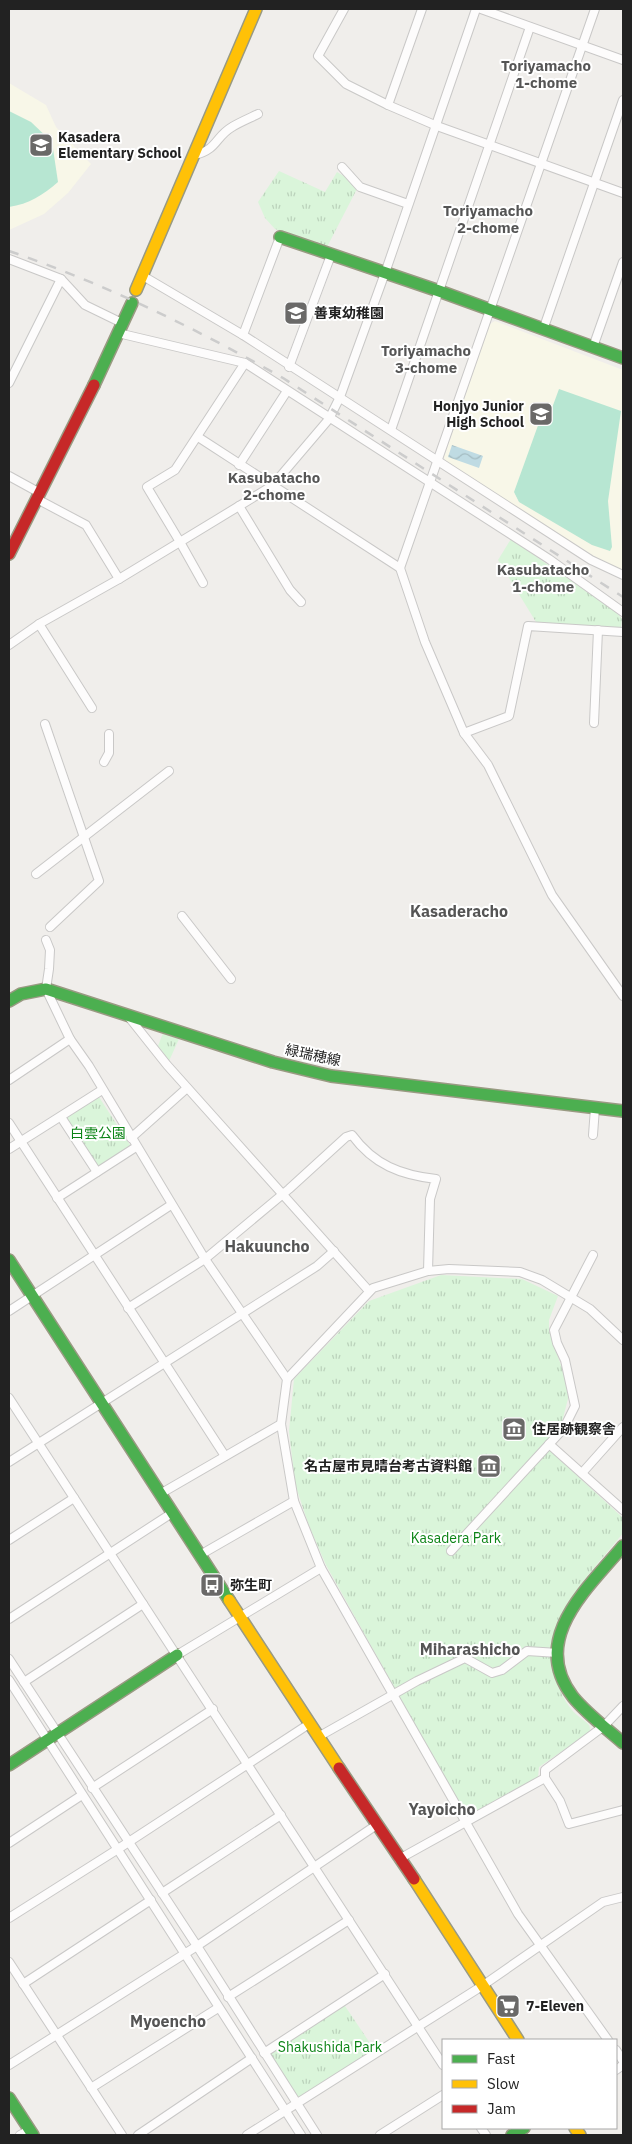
<svg xmlns="http://www.w3.org/2000/svg" width="632" height="2144" font-family="'IBM Plex Sans','Noto Sans JP',sans-serif">
<style>
.education{fill:#f8f7e8}
.park{fill:url(#park-tufts)}
.pitch{fill:#b7e6d2}
.water{fill:url(#water-waves)}
.lines{fill:none;stroke-linecap:round;stroke-linejoin:round}
.street-casing{stroke:#c9c8c7;stroke-width:10}
.fast-casing{stroke:#999a82;stroke-width:14}
.slow-casing{stroke:#999a82;stroke-width:14}
.jam-casing{stroke:#999a82;stroke-width:14}
.street{stroke:#fdfcfc;stroke-width:8}
.fast{stroke:#4caf50;stroke-width:11}
.slow{stroke:#ffc107;stroke-width:11}
.jam{stroke:#c62828;stroke-width:11}
.rail{stroke:#ccc;stroke-width:2.5;stroke-dasharray:10 10;stroke-linecap:butt}
.labels{text-anchor:middle;stroke-width:4;stroke-linejoin:round;paint-order:stroke}
.poi-label{font-size:14px;font-weight:bold;fill:#222;stroke:#fff;text-anchor:start}
.street-label{font-size:14px;fill:#222;stroke:#fff}
.park-label{font-size:14px;fill:#0c8416;stroke:#fff}
.neighbourhood-label{font-size:15px;font-weight:bold;fill:#555;stroke:#fff}
.quarter-label{font-size:16px;font-weight:bold;fill:#555;stroke:#fff}
</style>
<defs>
<pattern id="park-tufts" width="24" height="20" patternUnits="userSpaceOnUse" patternTransform="scale(1.25)"><rect width="24" height="20" fill="#daf5da"/><path d="M3 7l-1-3M5 7V3M7 7l1-3M15 17l-1-3M17 17v-4M19 17l1-3" fill="none" stroke="#bbd2bb"/></pattern>
<pattern id="water-waves" width="16" height="10" patternUnits="userSpaceOnUse" patternTransform="scale(1.25)"><rect width="16" height="10" fill="#bfdbe3"/><path d="M0 5q4-4 8 0t8 0" fill="none" stroke="#a4bcc2"/></pattern>
</defs>
<rect width="100%" height="100%" fill="#f0eeeb"/>
<g class="education">
<path d="M9 83 46 105 56 127 91 164 68 193 44 214 9 230Z"/>
<path d="M495 321 623 370V467L620 506 623 571 588 553 445 461 444 457 490 324Z"/>
</g>
<g class="park">
<path d="M279 171 325 192 337 172 359 185 327 247 275 229 265 218 258 202Z"/>
<path d="M511 539 616 612 622 619 621 628 536 622 498 560Z"/>
<path d="M163 1033 179 1039 169 1061 158 1046Z"/>
<path d="M99 1097 132 1148 97 1170 65 1118Z"/>
<path d="M441 1275 522 1279 558 1296 549 1320V1331L570 1391 562 1422 544 1445 623 1518V1533C591 1574 530 1629 558 1686 563 1697 568 1707 577 1715 580 1718 586 1721 589 1725 590 1726 590 1730 590 1732L539 1767 538 1777 471 1816H466L326 1565 309 1526 295 1484 289 1431 294 1379 369 1301Z"/>
<path d="M343 2003 376 2052 297 2102 265 2054Z"/>
</g>
<g class="pitch">
<path d="M9 111 31 122 52 142 58 182C43 195 29 204 9 207Z"/>
<path d="M559 389 621 411 608 501 612 547 610 551 592 545 519 502 514 492 545 406 552 408Z"/>
</g>
<path class="water" d="M452 445 483 456 479 468 448 457Z"/>
<g class="lines">
<g class="street-casing">
<g id="street">
<path d="M344 9 318 56 346 84 388 105 437 126 623 193"/>
<path d="M481 9 623 60"/>
<path d="M595 9 400 568 425 642 464 733 488 765 552 895 623 996"/>
<path d="M388 105 422 9"/>
<path d="M195 155C218 149 215 137 232 127 240 122 250 118 258 114"/>
<path d="M342 167 360 187 408 204"/>
<path d="M9 259 61 279 85 305 122 323"/>
<path d="M143 276 243 335 591 560 623 575"/>
<path d="M543 330 623 100"/>
<path d="M118 333 245 363 549 559 623 612"/>
<path d="M243 335 280 237"/>
<path d="M593 347 623 262"/>
<path d="M289 367 331 255"/>
<path d="M9 383 61 279"/>
<path d="M391 430 530 27"/>
<path d="M198 437 400 568"/>
<path d="M239 465 287 391"/>
<path d="M9 476 40 493"/>
<path d="M37 499 86 525 119 579"/>
<path d="M239 506 290 590 301 602"/>
<path d="M203 583 180 542 147 487 175 470 245 363"/>
<path d="M39 624 92 708"/>
<path d="M9 645 39 624 119 579 272 486 329 419 340 397 385 273 476 9"/>
<path d="M594 723 598 630"/>
<path d="M45 724 99 881 50 927"/>
<path d="M464 733 509 716 528 626 623 632"/>
<path d="M104 762 109 753V734"/>
<path d="M36 874 169 771"/>
<path d="M182 916 231 979"/>
<path d="M46 940 50 950 49 969 46 989 70 1039 89 1066 205 1259 287 1379 281 1424 294 1501 321 1568 518 1914 608 2040"/>
<path d="M128 1016 167 1065 369 1291"/>
<path d="M9 1080 70 1039"/>
<path d="M61 1117 97 1172"/>
<path d="M9 1123 225 1456"/>
<path d="M593 1135 595 1108"/>
<path d="M131 1138 187 1088"/>
<path d="M9 1149 102 1090"/>
<path d="M57 1198 136 1147"/>
<path d="M128 1308 205 1259 289 1189 346 1137 352 1135C374 1165 401 1175 436 1179L430 1199 428 1271"/>
<path d="M9 1311 171 1205"/>
<path d="M287 1379 373 1288 428 1271 449 1269 520 1272 542 1280 590 1309 623 1340"/>
<path d="M9 1398 443 2065"/>
<path d="M549 1444 623 1510"/>
<path d="M9 1462 317 1266 334 1251"/>
<path d="M582 1473 623 1427"/>
<path d="M160 1494 281 1424"/>
<path d="M9 1540 74 1498"/>
<path d="M451 1551 564 1428 575 1406 565 1360 557 1343 554 1330 593 1255"/>
<path d="M200 1555 294 1501"/>
<path d="M9 1619 172 1513"/>
<path d="M177 1655 321 1568"/>
<path d="M9 1659 197 1946 317 2135"/>
<path d="M9 1680 301 2135"/>
<path d="M24 1682 143 1604"/>
<path d="M623 1706 604 1726 545 1770V1778L560 1801 569 1824 623 1810"/>
<path d="M318 1737 417 1681 465 1658 492 1673 502 1670 527 1651 558 1653"/>
<path d="M92 1788 213 1709"/>
<path d="M9 1843 82 1795"/>
<path d="M399 1859 545 1778"/>
<path d="M162 1893 281 1815"/>
<path d="M9 1918 118 1849 309 1724"/>
<path d="M9 1962 122 2135"/>
<path d="M23 1984 151 1900"/>
<path d="M228 1997 349 1920"/>
<path d="M616 2050 623 2061"/>
<path d="M264 2053 385 1974"/>
<path d="M9 2065 197 1946 378 1824"/>
<path d="M616 2070 623 2065"/>
<path d="M91 2088 218 2008"/>
<path d="M481 2128 486 2135"/>
<path d="M20 2135 29 2130"/>
<path d="M138 2135 252 2058"/>
<path d="M247 2135 482 1986 603 1902 623 1897"/>
<path d="M380 2135 443 2095"/>
</g>
</g>
<g class="fast-casing">
<g id="fast">
<path d="M280 237 439 291 623 358"/>
<path d="M94 385 132 303"/>
<path d="M9 1001 21 994 46 989 273 1062 331 1076 623 1111"/>
<path d="M9 1260 229 1600"/>
<path d="M623 1546C589 1587 528 1639 573 1697 587 1714 606 1728 623 1743"/>
<path d="M9 1765 177 1655"/>
<path d="M9 2098 33 2135"/>
<path d="M512 2135 524 2128"/>
</g>
</g>
<g class="slow-casing">
<g id="slow">
<path d="M136 290 256 9"/>
<path d="M229 1600 339 1768"/>
<path d="M414 1879 518 2040"/>
<path d="M575 2128 580 2135"/>
</g>
</g>
<g class="jam-casing">
<g id="jam">
<path d="M9 554 94 385"/>
<path d="M339 1768 414 1879"/>
</g>
</g>
<use href="#street" class="street"/>
<use href="#fast" class="fast"/>
<use href="#slow" class="slow"/>
<use href="#jam" class="jam"/>
<path class="rail" d="M9 251C105 284 195 328 283 378L623 597"/>
</g>
<defs>
<g id="school-square" transform="scale(1.25)"><rect x="-9" y="-9" width="18" height="18" rx="4" fill="#6a6968" stroke="#fff"/><path d="M0-5L7-2L0 1L-7-2ZM-4 1L0 2.5L4 1V4Q0 6-4 4Z" fill="#fff"/></g>
<g id="museum-square" transform="scale(1.25)"><rect x="-9" y="-9" width="18" height="18" rx="4" fill="#6a6968" stroke="#fff"/><path d="M0-6L6-3V-2H-6V-3ZM-5-1h2V3h-2ZM-1-1h2V3h-2ZM3-1h2V3H3ZM-6 4H6V6H-6Z" fill="#fff"/></g>
<g id="bus-square" transform="scale(1.25)"><rect x="-9" y="-9" width="18" height="18" rx="4" fill="#6a6968" stroke="#fff"/><path d="M-5-6H5V4H4V6H2V4H-2V6H-4V4H-5ZM-3.5-4V0h7V-4ZM-3.5 1.2v1.5H-2V1.2ZM2 1.2v1.5H3.5V1.2Z" fill="#fff"/></g>
<g id="supermarket-square" transform="scale(1.25)"><rect x="-9" y="-9" width="18" height="18" rx="4" fill="#6a6968" stroke="#fff"/><path d="M-6-5.5h2.5l.6 2H6L4.5 2H-2.5L-4.4-4H-6ZM-1.5 3.2a1.3 1.3 0 1 0 .1 0ZM3 3.2a1.3 1.3 0 1 0 .1 0Z" fill="#fff"/></g>
</defs>
<g fill-rule="evenodd">
<use href="#school-square" x="41" y="145"/>
<use href="#school-square" x="296" y="313"/>
<use href="#school-square" x="541" y="414"/>
<use href="#museum-square" x="514" y="1429"/>
<use href="#museum-square" x="489" y="1466"/>
<use href="#bus-square" x="212" y="1585"/>
<use href="#supermarket-square" x="508" y="2006"/>
</g>
<g class="labels">
<g class="poi-label">
<text x="58" y="142">Kasadera<tspan x="58" dy="16">Elementary School</tspan></text>
<text x="314" y="318">善東幼稚園</text>
<text x="524" y="411" text-anchor="end">Honjyo Junior<tspan x="524" dy="16">High School</tspan></text>
<text x="532" y="1434">住居跡観察舎</text>
<text x="472" y="1471" text-anchor="end">名古屋市見晴台考古資料館</text>
<text x="230" y="1590">弥生町</text>
<text x="526" y="2011">7-Eleven</text>
</g>
<g class="street-label">
<text transform="translate(313 1055) rotate(12)" y="5">緑瑞穂線</text>
</g>
<g class="park-label">
<text x="98" y="1138">白雲公園</text>
<text x="456" y="1543">Kasadera Park</text>
<text x="330" y="2052">Shakushida Park</text>
</g>
<g class="neighbourhood-label">
<text x="546" y="71">Toriyamacho<tspan x="546" dy="17">1-chome</tspan></text>
<text x="488" y="216">Toriyamacho<tspan x="488" dy="17">2-chome</tspan></text>
<text x="426" y="356">Toriyamacho<tspan x="426" dy="17">3-chome</tspan></text>
<text x="274" y="483">Kasubatacho<tspan x="274" dy="17">2-chome</tspan></text>
<text x="543" y="575">Kasubatacho<tspan x="543" dy="17">1-chome</tspan></text>
</g>
<g class="quarter-label">
<text x="459" y="917">Kasaderacho</text>
<text x="267" y="1252">Hakuuncho</text>
<text x="470" y="1655">Miharashicho</text>
<text x="442" y="1815">Yayoicho</text>
<text x="168" y="2027">Myoencho</text>
</g>
</g>
<rect width="632" height="2144" fill="none" stroke="#222222" stroke-width="20"/>
<rect x="442" y="2039" width="175" height="90" fill="#ffffff" stroke="#a7a7a7"/>
<rect x="452" y="2055" width="25" height="8" fill="#4caf50" stroke="#a7a7a7"/>
<text x="487" y="2064" font-size="15" fill="#222222">Fast</text>
<rect x="452" y="2080" width="25" height="8" fill="#ffc107" stroke="#a7a7a7"/>
<text x="487" y="2089" font-size="15" fill="#222222">Slow</text>
<rect x="452" y="2105" width="25" height="8" fill="#c62828" stroke="#a7a7a7"/>
<text x="487" y="2114" font-size="15" fill="#222222">Jam</text>
</svg>
